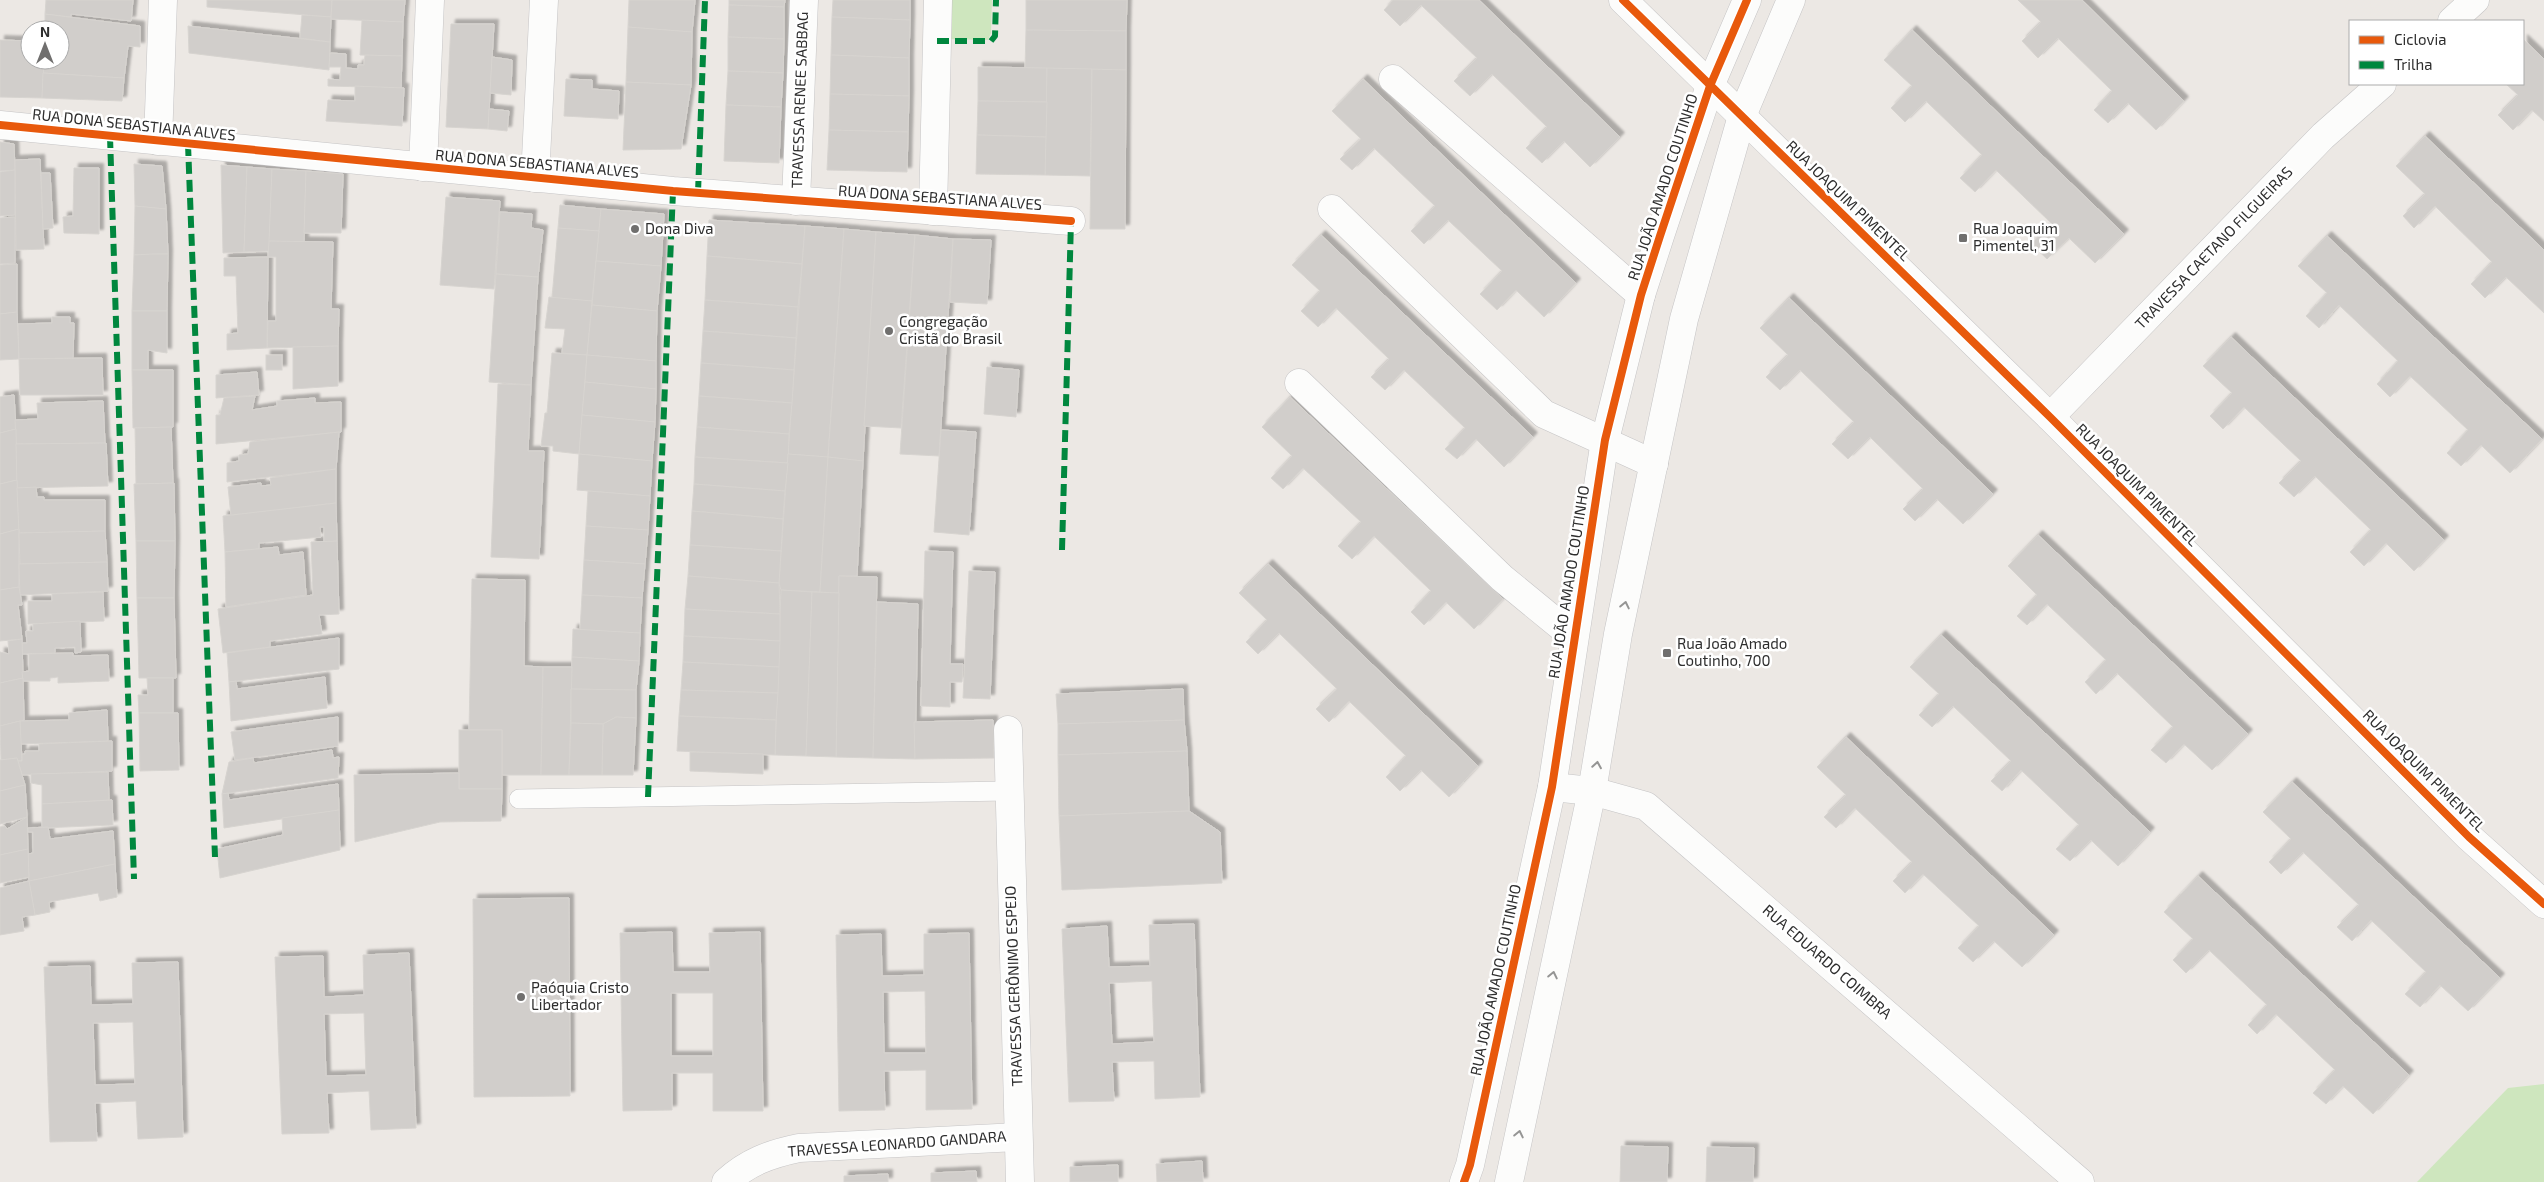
<svg xmlns="http://www.w3.org/2000/svg" width="2544" height="1182" font-family="'Exo 2',sans-serif">
<style>
.green{fill:#cee6be}
.building{fill:#d1cecb;stroke:#d7d4d0;fill-rule:evenodd;filter:url(#shadow)}
.lines{fill:none;stroke-linecap:round;stroke-linejoin:round}
.lane-casing{stroke:#c5c4c5;stroke-width:20}
.street-casing{stroke:#c5c4c5;stroke-width:29}
.secondary-casing{stroke:#c5c4c5;stroke-width:29}
.lane{stroke:#fcfcfb;stroke-width:19}
.street{stroke:#fcfcfb;stroke-width:28}
.secondary{stroke:#fcfcfb;stroke-width:28}
.quiet{stroke:#00873e;stroke-width:6;stroke-dasharray:12 6;stroke-linecap:butt}
.cycleway-casing{stroke:#fff;stroke-width:11}
.cycleway{stroke:#e8590c;stroke-width:8}
.oneway{stroke:#959594}
.poi-dot{fill:#706f6e;stroke:#fff;stroke-width:2}
.labels{text-anchor:middle;stroke-width:5;stroke-linejoin:round;paint-order:stroke}
.street-label{font-size:15px;fill:#2e2e2e;stroke:#fff}
.poi-label{font-size:15px;fill:#2e2e2e;stroke:#fff;text-anchor:start}
</style>
<defs>
<filter id="shadow"><feDropShadow dx="4.5" dy="-4.5" stdDeviation="1" flood-color="#0004"/></filter>
</defs>
<rect width="100%" height="100%" fill="#ece8e4"/>
<g class="green">
<path d="M942 0H992L991 33 988 40 941 39Z"/>
<path d="M2544 1084V1182H2417L2508 1088Z"/>
</g>
<g class="building">
<path d="M46 0H133L131 21 71 14V17L45 14Z"/>
<path d="M207 0H332L331 17 207 7Z"/>
<path d="M332 0H405L403 22 331 19Z"/>
<path d="M629 0H695L692 32 628 27Z"/>
<path d="M729 0H785L784 7 729 5Z"/>
<path d="M833 0H910V20L832 17Z"/>
<path d="M1026 0H1127L1126 31 1026 30Z"/>
<path d="M1393 0H1479L1620 137 1590 167 1564 141 1542 163 1526 148 1547 127 1492 74 1470 96 1454 81 1477 58 1421 5 1400 26 1384 10Z"/>
<path d="M2018 0H2082L2184 101 2156 130 2128 103 2108 123 2094 110 2112 91 2058 38 2038 58 2022 41 2041 22Z"/>
<path d="M729 5 784 7V39L728 37Z"/>
<path d="M45 14 140 26V47L128 46 124 78 43 73 44 60H60V30H45Z"/>
<path d="M302 15 331 17 330 42 300 38Z"/>
<path d="M832 17 910 20 909 58 831 55Z"/>
<path d="M362 20 403 22 402 56 360 55Z"/>
<path d="M451 24H494L488 129 446 127Z"/>
<path d="M188 26 330 42 329 70 189 53Z"/>
<path d="M628 27 692 32 691 85 626 82Z"/>
<path d="M1026 30 1126 31V70L1025 68Z"/>
<path d="M1912 30 2124 234 2095 263 2069 238 2047 259 2031 244 2051 223 1996 170 1975 192 1960 178 1982 155 1926 101 1905 122 1891 108 1912 86 1884 60Z"/>
<path d="M728 37 784 39 783 73 728 71Z"/>
<path d="M2523 39 2544 59V121L2532 110 2513 130 2498 115 2518 95 2506 84H2523Z"/>
<path d="M0 40 30 41V60H44L42 98 0 97Z"/>
<path d="M330 53 346 54V68L358 69V65H364L365 55 402 56 401 88 328 86V79L340 80 341 67H329Z"/>
<path d="M831 55 909 58V96L830 94Z"/>
<path d="M492 57 512 60 511 95 490 93Z"/>
<path d="M978 67 1047 68V102L978 101Z"/>
<path d="M1047 68 1092 69 1090 176 1045 175Z"/>
<path d="M1092 69 1126 70 1125 229H1090Z"/>
<path d="M728 71 783 73 781 107 726 105Z"/>
<path d="M43 73 124 78 122 101 42 98Z"/>
<path d="M566 79 592 80V89L619 91 618 119 564 116Z"/>
<path d="M1363 79 1576 283 1544 317 1516 290 1497 310 1480 294 1502 271 1448 220 1424 244 1411 231 1435 206 1374 148 1352 170 1340 159 1361 139 1332 111Z"/>
<path d="M626 82 691 85 681 149 623 150Z"/>
<path d="M355 86 404 88 402 126 326 121 328 100 355 101Z"/>
<path d="M830 94 909 96 908 132 829 130Z"/>
<path d="M978 101 1047 102 1046 137 977 135Z"/>
<path d="M726 105 781 107 779 163 724 161Z"/>
<path d="M489 109 509 111 507 131 488 129Z"/>
<path d="M829 130 908 132 907 172 827 170Z"/>
<path d="M977 135 1046 137 1045 175 976 174Z"/>
<path d="M2425 136 2544 250V313L2506 277 2485 298 2471 284 2492 262 2435 206 2414 228 2403 216 2425 194 2396 166Z"/>
<path d="M0 142 14 144 15 170 0 171Z"/>
<path d="M40 159 44 249 16 250 15 160Z"/>
<path d="M134 164 162 166 166 209 135 206Z"/>
<path d="M221 165 247 167 244 252 223 253Z"/>
<path d="M247 167 272 169 269 251 244 252Z"/>
<path d="M74 168H99V234L64 233 63 217 73 216Z"/>
<path d="M272 169 306 171 304 242 269 241Z"/>
<path d="M15 170V215L0 216V172Z"/>
<path d="M306 171 343 174 341 233H304Z"/>
<path d="M41 173H50L53 228 43 229Z"/>
<path d="M446 197 500 201 494 289 440 285Z"/>
<path d="M560 205 601 209 599 231 558 228Z"/>
<path d="M135 206 166 209 168 254 134 255Z"/>
<path d="M601 209 664 214 661 266 596 261Z"/>
<path d="M500 212 532 214 531 228 543 230 538 277 496 274Z"/>
<path d="M15 217V263L0 264V218Z"/>
<path d="M709 220 805 226 802 264 707 256Z"/>
<path d="M805 226 844 229 828 457 788 454Z"/>
<path d="M558 228 599 231 592 301 552 298Z"/>
<path d="M844 229 876 232 863 461 828 457Z"/>
<path d="M876 232 915 235 901 428 864 426Z"/>
<path d="M915 235 953 239 939 456 900 454Z"/>
<path d="M1321 235 1533 437 1504 467 1476 439 1457 459 1445 449 1465 428 1404 370 1385 390 1371 377 1389 359 1336 308 1318 327 1301 311 1320 291 1292 265Z"/>
<path d="M2327 236 2542 439 2510 473 2481 445 2461 466 2447 453 2468 430 2410 376 2390 397 2377 384 2398 361 2339 305 2319 328 2306 316 2327 293 2298 266Z"/>
<path d="M953 239 991 240 987 304 950 302Z"/>
<path d="M269 241 333 242 331 309H339L338 346 267 348 268 321H276V257H268Z"/>
<path d="M152 254H168L167 311H132L134 255Z"/>
<path d="M707 256 802 264 798 307 705 300Z"/>
<path d="M268 257 267 348 227 350V334L238 333 236 276H224V258Z"/>
<path d="M596 261 661 266 657 311 592 305Z"/>
<path d="M17 264V312L0 314V265Z"/>
<path d="M496 274 538 277 531 385 489 382Z"/>
<path d="M549 297 592 301 587 355 562 353 565 329 545 328Z"/>
<path d="M1789 298 1993 494 1963 524 1937 499 1915 521 1903 509 1923 489 1870 437 1848 459 1832 444 1854 422 1800 370 1780 390 1766 377 1788 355 1760 328Z"/>
<path d="M705 300 798 307 796 338 703 331Z"/>
<path d="M592 305 657 311 656 361 587 355Z"/>
<path d="M132 311H167V353L148 350V370H132Z"/>
<path d="M17 312 19 359 0 360V314Z"/>
<path d="M52 317H70V323H74L73 358 19 359 18 324 52 323Z"/>
<path d="M703 331 796 338 794 370 701 363Z"/>
<path d="M2231 337 2444 540 2414 571 2386 543 2364 566 2350 552 2371 530 2315 476 2294 497 2279 483 2301 461 2244 407 2223 429 2210 416 2232 393 2203 366Z"/>
<path d="M338 346V386L293 389V347Z"/>
<path d="M552 353 587 355 579 454 553 451V446H541L545 413H547Z"/>
<rect x="266" y="355" width="16" height="15"/>
<path d="M587 355 656 361V389L585 382Z"/>
<path d="M102 358 103 395H20L19 359Z"/>
<path d="M701 363 794 370 792 403 699 396Z"/>
<path d="M987 367 1019 370 1016 417 984 414Z"/>
<path d="M132 370H173V427L133 428Z"/>
<path d="M257 372 259 395 216 398V375Z"/>
<path d="M585 382 656 389 655 422 582 415Z"/>
<path d="M498 384 531 385 528 451H544L539 559 491 557Z"/>
<path d="M14 395 16 429 0 433V397Z"/>
<path d="M255 396 252 410 277 406V401L315 398V403L341 402V432L216 444V415H220L224 398Z"/>
<path d="M699 396 792 403 789 434 697 427Z"/>
<path d="M1290 397 1503 599 1474 629 1446 602 1424 625 1411 612 1431 591 1374 536 1352 559 1338 546 1361 522 1303 468 1283 489 1271 478 1292 456 1262 427Z"/>
<path d="M103 401 105 443 16 444 15 420 38 419 37 403Z"/>
<path d="M582 415 655 422 652 461 579 454Z"/>
<path d="M171 427 173 483 136 484 135 428Z"/>
<path d="M697 427 789 434 788 463 695 457Z"/>
<path d="M16 429 17 480 0 484V433Z"/>
<path d="M941 430 976 432 969 535 934 532Z"/>
<path d="M339 432 336 469 227 482V463L239 461V455L248 454 250 442Z"/>
<path d="M106 443 108 486 17 488 16 444Z"/>
<path d="M579 454 652 461 650 496 577 490Z"/>
<path d="M788 454 828 457 820 592 781 590 779 583Z"/>
<path d="M695 457 788 463 785 491 694 484Z"/>
<path d="M828 457 863 461 857 576H839V593L820 592Z"/>
<path d="M336 469V503L231 516 228 487 261 483V486L271 485 270 478Z"/>
<path d="M17 480 19 529 0 534V484Z"/>
<path d="M174 483 175 541H136L134 484Z"/>
<path d="M694 484 785 491 783 519 692 511Z"/>
<path d="M36 487 37 497H44V500H105V531L19 533 17 488Z"/>
<path d="M588 491 650 496 648 530 586 526Z"/>
<path d="M336 503 337 541 324 542V527H320L321 537 259 543V549L225 552 223 516Z"/>
<path d="M692 511 783 519 781 551 690 545Z"/>
<path d="M586 526 648 530 645 564 584 560Z"/>
<path d="M19 529V587L0 590V534Z"/>
<path d="M105 531 107 562 20 564 19 533Z"/>
<path d="M2038 535 2248 734 2212 770 2184 744 2166 763 2151 750 2173 727 2117 673 2096 694 2085 682 2106 660 2047 604 2027 625 2017 616 2037 595 2008 566Z"/>
<path d="M136 541H175L174 598H137Z"/>
<path d="M337 541 339 614 319 615 322 634 270 641V647L223 653 218 609 313 595 311 542Z"/>
<path d="M690 545 781 551 779 583 688 576Z"/>
<path d="M278 547 279 555 303 552 306 595 226 607 225 552Z"/>
<path d="M925 551 953 552 950 664H963L962 682H950V707L921 706Z"/>
<path d="M584 560 645 564 642 598 582 595Z"/>
<path d="M107 562 108 591 20 595 19 564Z"/>
<path d="M1268 564 1478 766 1449 797 1421 770 1400 791 1386 777 1406 756 1349 701 1329 722 1316 709 1337 689 1279 633 1258 654 1246 642 1267 620 1239 593Z"/>
<path d="M969 571 995 572 990 699 963 698Z"/>
<path d="M688 576 779 583 780 614 685 609Z"/>
<path d="M839 576 877 577 873 758 836 757Z"/>
<path d="M472 579 525 580 524 666 543 667 541 775H502V730H469Z"/>
<path d="M19 587 22 605H18L22 639 0 641V590Z"/>
<path d="M781 590 812 592 806 756 775 755Z"/>
<path d="M103 592 104 621 28 624V601H52V594Z"/>
<path d="M812 592 839 593 836 757 806 756Z"/>
<path d="M582 595 642 598 640 633 580 630Z"/>
<path d="M137 598H174L176 678H139Z"/>
<path d="M877 602 918 604 915 759 873 758Z"/>
<path d="M685 609 780 614V641L684 636Z"/>
<path d="M80 621 81 652 75 653V647L55 648V653L22 654V643H27L26 631H33V624Z"/>
<path d="M573 629 640 633 639 661 572 657Z"/>
<path d="M1941 635 2150 832 2118 866 2091 840 2070 861 2056 849 2079 825 2021 770 2002 791 1991 781 2011 761 1953 706 1932 727 1919 715 1939 694 1910 667Z"/>
<path d="M684 636 780 641 779 667 683 662Z"/>
<path d="M339 638V669L229 682 227 653Z"/>
<path d="M22 639 23 678 0 683V652L9 654 8 641Z"/>
<path d="M73 653V656L108 655 109 681 58 683V677L50 678V681H23L22 672 29 671V654Z"/>
<path d="M572 657 639 661 636 690 571 689Z"/>
<path d="M683 662 779 667 778 693 681 690Z"/>
<path d="M543 667H572L569 775H541Z"/>
<path d="M325 677 327 708 231 721 229 682 236 681 237 689Z"/>
<path d="M23 678 24 720 0 726V683Z"/>
<path d="M147 678H173V713H139L138 695H148Z"/>
<path d="M571 689 636 690V718L616 717 603 724 571 723Z"/>
<path d="M1183 689 1184 720 1058 724 1056 694Z"/>
<path d="M681 690 778 693 776 720 679 716Z"/>
<path d="M107 710 108 741 20 744V721L69 720V713Z"/>
<path d="M139 713H178L179 770 140 771Z"/>
<path d="M679 716 776 720 775 755 677 751Z"/>
<path d="M338 717V746L235 760 231 732Z"/>
<path d="M616 717 636 718 633 775H602L603 724Z"/>
<path d="M993 720 994 758 915 759 914 722Z"/>
<path d="M1184 720 1187 751 1058 755V724Z"/>
<path d="M20 721 22 761H18L17 758 1 760 0 726Z"/>
<path d="M571 723 603 724 602 775H569Z"/>
<rect x="459" y="730" width="43" height="59"/>
<path d="M1846 737 2054 935 2022 967 1994 941 1973 962 1958 948 1979 926 1923 874 1905 893 1893 881 1912 862 1855 808 1836 828 1824 817 1846 795 1817 767Z"/>
<path d="M112 741V771L22 775 18 761H22V754H25V751H39V744Z"/>
<path d="M332 750 333 758 339 757 338 778 222 794 229 762 253 758 254 763Z"/>
<path d="M1187 751 1189 811 1059 816 1058 755Z"/>
<path d="M690 752 763 754V774L690 771Z"/>
<path d="M17 758 25 785 0 791V760Z"/>
<path d="M108 772 109 800 42 804V785L31 783V774Z"/>
<path d="M459 773V789H502L501 821 440 822 355 842 354 775Z"/>
<path d="M2292 782 2500 978 2468 1011 2440 985 2420 1007 2405 994 2426 972 2371 920 2352 941 2337 927 2359 905 2303 852 2281 874 2269 862 2291 839 2263 812Z"/>
<path d="M338 784 339 810 224 828 222 794 228 793 229 800Z"/>
<path d="M25 785 27 817 0 824V791Z"/>
<path d="M112 800 113 825 42 828V804Z"/>
<path d="M339 810 340 850 220 878 217 849 283 835 282 818Z"/>
<path d="M1189 811 1220 832 1222 883 1062 890 1059 816Z"/>
<path d="M27 817 28 849 0 855V827L5 826 7 829Z"/>
<path d="M48 827 50 839 113 831 115 864 29 881 28 854 33 853V832H28V828Z"/>
<path d="M28 849 29 877 0 883V855Z"/>
<path d="M115 864 117 897 100 901 98 893 49 902 50 912 35 915 29 881Z"/>
<path d="M2198 876 2409 1075 2373 1114 2343 1086 2326 1104 2313 1093 2335 1070 2276 1014 2257 1034 2248 1025 2267 1005 2209 950 2186 973 2173 960 2193 939 2164 912Z"/>
<path d="M29 881 35 915 22 917 24 931 0 935V888Z"/>
<path d="M569 898 570 1096 474 1097 473 899Z"/>
<path d="M1194 924 1200 1097 1155 1099 1154 1061 1112 1062 1114 1101 1069 1102 1062 929 1107 926 1109 967 1150 966 1149 925ZM1152 981 1154 1042 1112 1044 1109 983Z"/>
<path d="M672 932 673 972H710L709 933 760 932 763 1111H713V1073H672V1110L623 1111 620 933ZM671 993H713V1056H671Z"/>
<path d="M969 933 972 1109 926 1110V1070L884 1071 885 1110 839 1111 836 935 881 934 882 976 924 975V934ZM925 991 926 1053H884L883 992Z"/>
<path d="M409 953 416 1128 371 1130 369 1091 327 1093 329 1133 282 1134 275 957 323 956 324 997 364 995 363 955ZM364 1013 366 1075 326 1076 324 1014Z"/>
<path d="M178 962 183 1137 138 1139 136 1101 95 1103 97 1141 50 1142 44 967 90 966 91 1005 133 1004 132 963ZM133 1022 135 1084 95 1085 93 1023Z"/>
<path d="M1621 1146 1668 1147 1667 1182H1620Z"/>
<path d="M1707 1147 1754 1148 1753 1182H1706Z"/>
<path d="M1202 1161 1203 1182H1157L1156 1164Z"/>
<path d="M1118 1165V1182H1070V1167Z"/>
<path d="M976 1171 977 1182H931V1173Z"/>
<path d="M888 1174V1182H844V1176Z"/>
</g>
<g class="lines">
<g class="lane-casing">
<path id="lane" d="M519 799 1008 791"/>
</g>
<g class="street-casing">
<g id="street">
<path d="M1623 0 2050 417 2469 837 2544 904"/>
<path d="M2452 21 2475 0"/>
<path d="M1393 79 1641 295"/>
<path d="M0 125 673 191 1071 221"/>
<path d="M158 141 163 0"/>
<path d="M423 167 430 0"/>
<path d="M535 178 544 0"/>
<path d="M796 201 804 0"/>
<path d="M1332 209 1544 414 1654 464"/>
<path d="M933 211 938 0"/>
<path d="M1299 383 1502 578 1574 637"/>
<path d="M2050 417 2323 136 2382 84"/>
<path d="M1008 730 1020 1182"/>
<path d="M1552 787 1592 791 1646 806 2080 1182"/>
<path d="M726 1182C748 1162 770 1154 799 1148L1018 1137"/>
</g>
</g>
<g class="secondary-casing">
<g id="secondary">
<path d="M1464 1182 1470 1165 1552 787 1605 440 1641 295 1660 236 1710 86 1747 0"/>
<path d="M1509 1182 1592 791 1618 634 1684 319 1742 116 1791 0"/>
</g>
</g>
<use href="#lane" class="lane"/>
<use href="#street" class="street"/>
<use href="#secondary" class="secondary"/>
<g class="quiet">
<path d="M937 41H991L995 36 996 0"/>
<path d="M110 136 134 879"/>
<path d="M188 144 215 857"/>
<path d="M698 193 705 0"/>
<path d="M1062 550 1071 221"/>
<path d="M648 797 673 191"/>
</g>
<g class="cycleway-casing">
<g id="cycleway">
<path d="M1623 0 2050 417 2469 837 2544 904"/>
<path d="M0 125 673 191 1071 221"/>
<path d="M1464 1182 1470 1165 1552 787 1605 440 1641 295 1660 236 1710 86 1747 0"/>
</g>
</g>
<use href="#cycleway" class="cycleway"/>
</g>
<defs><path id="oneway-chevron" d="M-2-3.5L2.5 0L-2 3.5" fill="none" stroke-width="1.6" stroke-linecap="round" stroke-linejoin="round" transform="scale(1.25)"/></defs>
<g class="oneway">
<use href="#oneway-chevron" transform="translate(1625 605) rotate(-78)"/>
<use href="#oneway-chevron" transform="translate(1597 765) rotate(-81)"/>
<use href="#oneway-chevron" transform="translate(1553 975) rotate(-78)"/>
<use href="#oneway-chevron" transform="translate(1519 1134) rotate(-78)"/>
</g>
<g class="poi-dot">
<circle cx="635" cy="229" r="5"/>
<rect x="1958" y="233" width="10" height="10" rx="2.5"/>
<circle cx="889" cy="331" r="5"/>
<rect x="1662" y="648" width="10" height="10" rx="2.5"/>
<circle cx="521" cy="997" r="5"/>
</g>
<g class="labels">
<g class="street-label">
<text transform="translate(800 100) rotate(-88)" y="5">TRAVESSA RENEE SABBAG</text>
<text transform="translate(134 125) rotate(6)" y="5">RUA DONA SEBASTIANA ALVES</text>
<text transform="translate(537 164) rotate(5)" y="5">RUA DONA SEBASTIANA ALVES</text>
<text transform="translate(1663 187) rotate(-72)" y="5">RUA JOÃO AMADO COUTINHO</text>
<text transform="translate(940 198) rotate(4)" y="5">RUA DONA SEBASTIANA ALVES</text>
<text transform="translate(1848 201) rotate(44)" y="5">RUA JOAQUIM PIMENTEL</text>
<text transform="translate(2214 248) rotate(-46)" y="5">TRAVESSA CAETANO FILGUEIRAS</text>
<text transform="translate(2137 485) rotate(45)" y="5">RUA JOAQUIM PIMENTEL</text>
<text transform="translate(1569 582) rotate(-81)" y="5">RUA JOÃO AMADO COUTINHO</text>
<text transform="translate(2424 771) rotate(45)" y="5">RUA JOAQUIM PIMENTEL</text>
<text transform="translate(1827 962) rotate(41)" y="5">RUA EDUARDO COIMBRA</text>
<text transform="translate(1496 980) rotate(-78)" y="5">RUA JOÃO AMADO COUTINHO</text>
<text transform="translate(1014 986) rotate(-92)" y="5">TRAVESSA GERÔNIMO ESPEJO</text>
<text transform="translate(897 1144) rotate(-4)" y="5">TRAVESSA LEONARDO GANDARA</text>
</g>
<g class="poi-label">
<text x="645" y="234">Dona Diva</text>
<text x="1973" y="234">Rua Joaquim<tspan x="1973" dy="17">Pimentel, 31</tspan></text>
<text x="899" y="327">Congregação<tspan x="899" dy="17">Cristã do Brasil</tspan></text>
<text x="1677" y="649">Rua João Amado<tspan x="1677" dy="17">Coutinho, 700</tspan></text>
<text x="531" y="993">Paóquia Cristo<tspan x="531" dy="17">Libertador</tspan></text>
</g>
</g>
<rect x="2349" y="20" width="175" height="65" fill="#ffffff" stroke="#ababab"/>
<rect x="2359" y="36" width="25" height="8" fill="#e8590c" stroke="#ababab"/>
<text x="2394" y="45" font-size="15" fill="#2e2e2e">Ciclovia</text>
<rect x="2359" y="61" width="25" height="8" fill="#00873e" stroke="#ababab"/>
<text x="2394" y="70" font-size="15" fill="#2e2e2e">Trilha</text>
<g transform="translate(45 45)"><circle r="24" fill="#ffffff" stroke="#ababab"/>
<path d="M0-4L9 19L0 12L-9 19Z" fill="#706f6e"/>
<text y="-8" font-size="14" font-weight="bold" text-anchor="middle" fill="#2e2e2e">N</text>
</g>
</svg>
